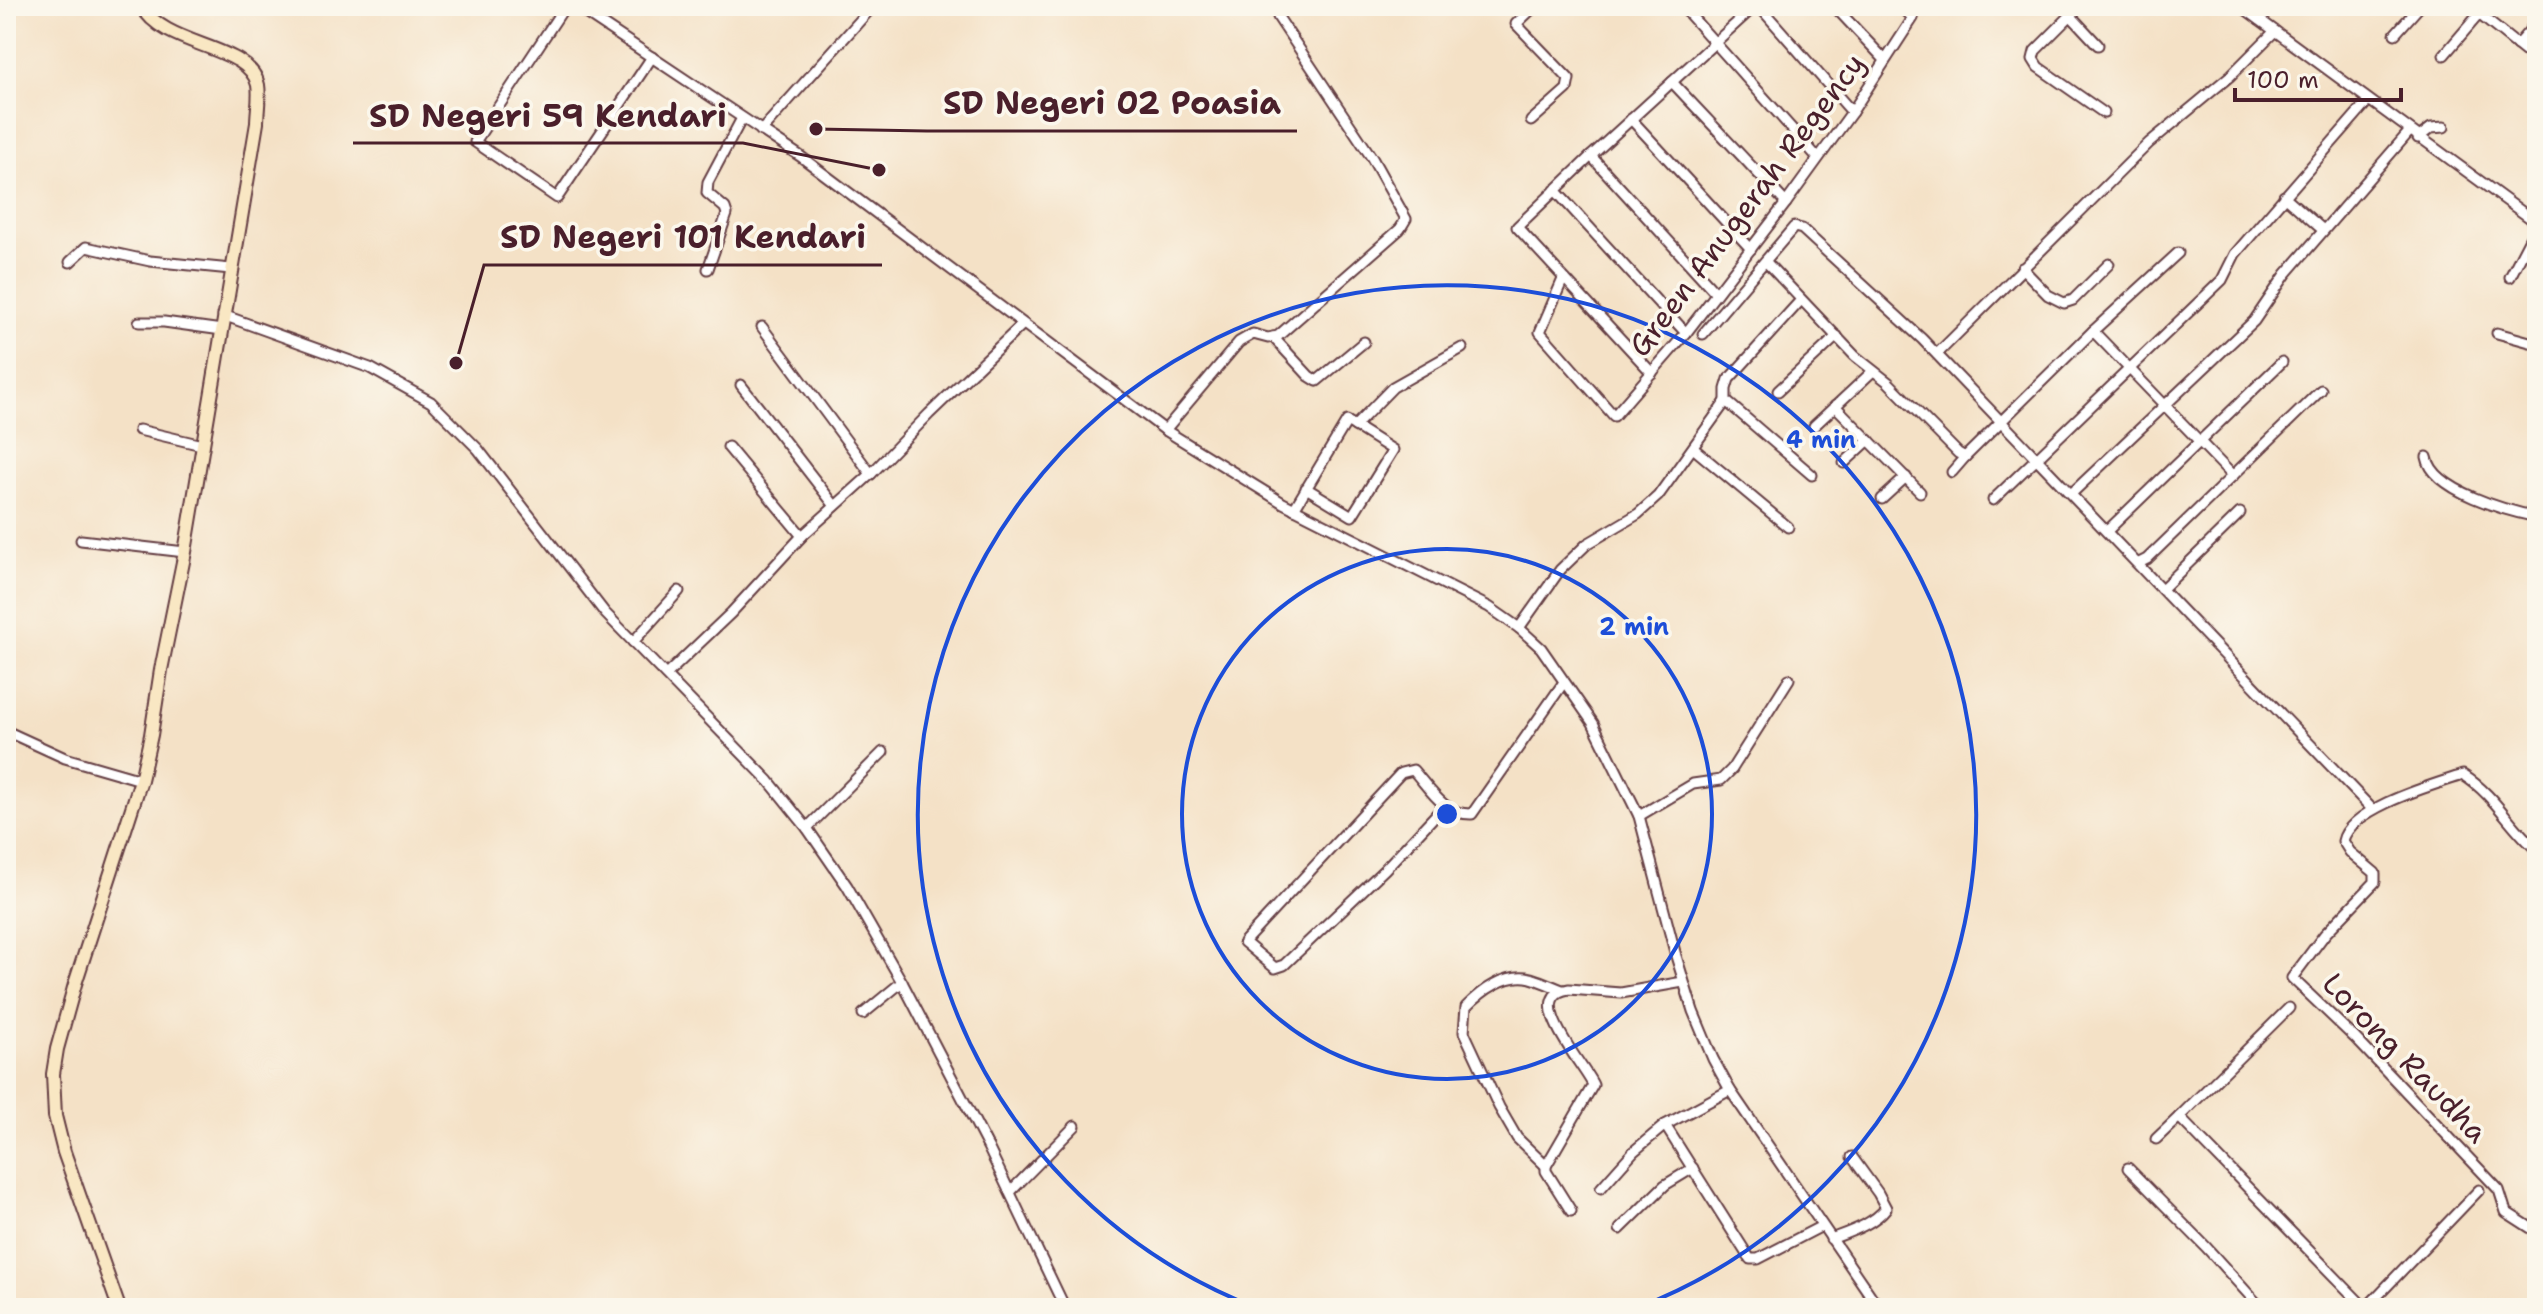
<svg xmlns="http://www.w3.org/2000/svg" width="2543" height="1314" font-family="'Shantell Sans',sans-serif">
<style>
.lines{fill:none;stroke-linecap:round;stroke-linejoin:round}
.street-casing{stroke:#643c42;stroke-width:13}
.secondary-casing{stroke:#643c42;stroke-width:16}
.street{stroke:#fff;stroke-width:9}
.secondary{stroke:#f9e7c3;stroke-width:12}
.ring{fill:none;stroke:#1d4ed8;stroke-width:4}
.labels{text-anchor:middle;stroke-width:7;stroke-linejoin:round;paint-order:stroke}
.street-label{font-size:30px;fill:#4a1f2b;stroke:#fbf7ec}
.centre{fill:#1d4ed8;stroke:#fbf7ec;stroke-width:4}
.ring-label{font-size:24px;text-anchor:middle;font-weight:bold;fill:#1d4ed8;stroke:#fbf7ec;stroke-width:7;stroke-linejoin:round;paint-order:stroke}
.leader{fill:none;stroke:#4a1f2b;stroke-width:3}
.callout-dot{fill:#4a1f2b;stroke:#fbf7ec;stroke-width:3}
.callout-label{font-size:32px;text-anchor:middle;font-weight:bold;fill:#4a1f2b;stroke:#fbf7ec;stroke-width:7;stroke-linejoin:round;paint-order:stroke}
</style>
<rect width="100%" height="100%" fill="#fbf7ec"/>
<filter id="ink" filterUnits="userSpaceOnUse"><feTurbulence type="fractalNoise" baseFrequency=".0125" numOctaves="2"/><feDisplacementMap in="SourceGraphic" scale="16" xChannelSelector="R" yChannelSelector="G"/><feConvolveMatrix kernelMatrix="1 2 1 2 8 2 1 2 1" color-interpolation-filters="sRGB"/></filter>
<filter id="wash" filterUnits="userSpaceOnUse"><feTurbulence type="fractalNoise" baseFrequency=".006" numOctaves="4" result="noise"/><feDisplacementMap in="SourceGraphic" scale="32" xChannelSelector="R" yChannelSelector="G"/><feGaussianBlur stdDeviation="1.8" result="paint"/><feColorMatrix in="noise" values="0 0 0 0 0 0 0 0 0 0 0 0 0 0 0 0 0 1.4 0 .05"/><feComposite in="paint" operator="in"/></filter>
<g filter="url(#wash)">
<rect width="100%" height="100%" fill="#f4e1c6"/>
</g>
<g filter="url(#ink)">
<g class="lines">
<g class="street-casing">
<g id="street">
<path d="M565 6 475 142 557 198 652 57"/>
<path d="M575 6 800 156 1165 430 1283 503 1489 607 1519 628 1541 648 1593 723 1639 816 1676 956 1693 1011 1713 1059 1730 1090 1879 1308"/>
<path d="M1682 6 1818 158"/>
<path d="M1759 6 1852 112"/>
<path d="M1834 6 1885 60"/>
<path d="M2080 6 2035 51 2033 59 2038 67 2104 113"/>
<path d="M2241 6 2537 223"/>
<path d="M2469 6 2537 61"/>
<path d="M2071 16 2098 45"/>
<path d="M2259 19 2266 6"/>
<path d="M2395 34 2420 6"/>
<path d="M2517 45 2537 22"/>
<path d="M2444 55 2486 6"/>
<path d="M1672 82 1786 203"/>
<path d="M1631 119 1751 249"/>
<path d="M1531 121 1567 89 1569 79 1516 24 1535 6"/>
<path d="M761 131 873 6"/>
<path d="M2418 138 2431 128 2444 127"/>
<path d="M1591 156 1716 293"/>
<path d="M1555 190 1686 333"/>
<path d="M2284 196 2323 230"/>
<path d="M70 262 86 247 150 261 231 269"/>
<path d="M1766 262 1855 356 1888 382 1958 453 1965 457 2093 331 2178 253"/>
<path d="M2022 268 2048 295 2064 303 2073 300 2109 264"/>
<path d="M708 269 727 214 725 208 707 193 708 182 742 118"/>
<path d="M2510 277 2537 225"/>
<path d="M1563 279 1540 332 1614 416 1686 333 1786 203 1852 112 1913 18 1901 6"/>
<path d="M223 315 370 368 431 402 478 449 605 613 769 781 807 828 847 886 902 982 988 1147 1065 1308"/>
<path d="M139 322H164L222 330"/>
<path d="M762 327 871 474"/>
<path d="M2093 331 2233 476"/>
<path d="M2497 333 2537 344"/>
<path d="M1703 334 1794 227 1802 229 1922 339 2372 809"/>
<path d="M1273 337 1309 376 1317 381 1364 342"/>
<path d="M1937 354 2149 143 2230 76 2275 31"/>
<path d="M1652 373 1517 227 1591 156 1755 6"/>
<path d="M741 385 835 506"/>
<path d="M1778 391 1837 336"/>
<path d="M1726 401V389L1729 379 1801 300"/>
<path d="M1835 406 1920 492"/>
<path d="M1355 426 1393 387 1462 348"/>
<path d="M1814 426 1873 371"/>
<path d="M139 430 202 445"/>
<path d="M1165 430 1239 342 1253 334 1268 338 1278 336 1400 229 1406 219 1372 158 1278 17"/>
<path d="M728 447 802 536"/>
<path d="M1693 448 1788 527"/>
<path d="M2427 457C2433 491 2508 511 2537 517"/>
<path d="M1844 463 1869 440"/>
<path d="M1952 472 1965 457"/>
<path d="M2071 494 2254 321 2286 274 2409 132"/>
<path d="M1882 499 1906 477"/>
<path d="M1993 500 2222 280 2235 254 2368 101"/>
<path d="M1294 509 1347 421 1393 450 1352 516 1306 488"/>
<path d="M2107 531 2282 362"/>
<path d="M81 540 185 552"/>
<path d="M2139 563 2147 559 2321 390"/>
<path d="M2163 588 2240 513"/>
<path d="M1519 628 1560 570 1587 544 1638 514 1658 496 1726 401 1812 475"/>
<path d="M633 642 679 591"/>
<path d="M666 675 731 613 802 536 871 474 929 414 1023 324"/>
<path d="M6 731 65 758 141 780"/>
<path d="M1444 806 1385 869 1284 965 1275 968 1244 942 1401 773 1413 770C1430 789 1444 815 1472 814L1564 682"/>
<path d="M1639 816 1693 784 1721 780 1732 769 1789 679"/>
<path d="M807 828 883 752"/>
<path d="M2537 850C2509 826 2495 795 2463 775 2433 785 2350 808 2343 841L2350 852 2375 873V882L2325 934 2292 978 2355 1038 2499 1190 2506 1212 2537 1232"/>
<path d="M2289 1008 2179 1117 2365 1308"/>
<path d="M863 1014 902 982"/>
<path d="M1730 1090 1665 1125 1748 1256 1750 1259H1758L1822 1226"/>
<path d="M2156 1139 2179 1117"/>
<path d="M1546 1166 1517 1138 1499 1107 1464 1032 1466 1007C1482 991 1507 972 1531 978 1541 981 1552 986 1562 990"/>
<path d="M2128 1168 2206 1247 2261 1308"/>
<path d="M1601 1188 1634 1151 1665 1125"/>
<path d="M1010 1192 1075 1126"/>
<path d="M1571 1211 1546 1171V1166L1593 1085C1585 1066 1521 996 1569 989L1621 993 1683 982"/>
<path d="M1620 1229 1665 1185 1693 1168"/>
<path d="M1831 1239C1849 1232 1874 1224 1886 1208L1878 1193 1852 1157"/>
<path d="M2366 1308 2479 1190"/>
</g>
</g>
<g class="secondary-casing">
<path id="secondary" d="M119 1308 64 1152 55 1116 53 1074 57 1049 75 984 141 780 151 735 161 670 185 552 257 123C257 111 260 97 258 85 250 44 164 48 142 6"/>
</g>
<use href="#street" class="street"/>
<use href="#secondary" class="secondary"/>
</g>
</g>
<g class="ring">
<circle cx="1447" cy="814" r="265"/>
<path d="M1257 1308A529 529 0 1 1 1637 1308"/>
</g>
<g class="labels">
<g class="street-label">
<text transform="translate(1747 205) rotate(-53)" y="10">Green Anugerah Regency</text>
<text transform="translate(2405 1058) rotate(46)" y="10">Lorong Raudha</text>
</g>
</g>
<circle cx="1447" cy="814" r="12" class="centre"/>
<g class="ring-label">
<text x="1821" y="448">4 min</text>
<text x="1634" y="635">2 min</text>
</g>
<path class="leader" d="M816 129L927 131H1297M879 170L743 143H353M456 363L484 265H882"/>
<g class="callout-dot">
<circle cx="816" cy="129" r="8"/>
<circle cx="879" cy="170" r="8"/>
<circle cx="456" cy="363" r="8"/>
</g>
<g class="callout-label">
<text x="1112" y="114">SD Negeri 02 Poasia</text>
<text x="548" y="127">SD Negeri 59 Kendari</text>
<text x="683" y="248">SD Negeri 101 Kendari</text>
</g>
<rect width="2543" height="1314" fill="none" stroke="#fbf7ec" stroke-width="32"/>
<path d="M2235 88v12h166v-12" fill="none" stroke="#4a1f2b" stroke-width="4"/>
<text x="2247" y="88" font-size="24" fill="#4a1f2b" stroke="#fbf7ec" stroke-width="6" paint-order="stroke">100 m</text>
</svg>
